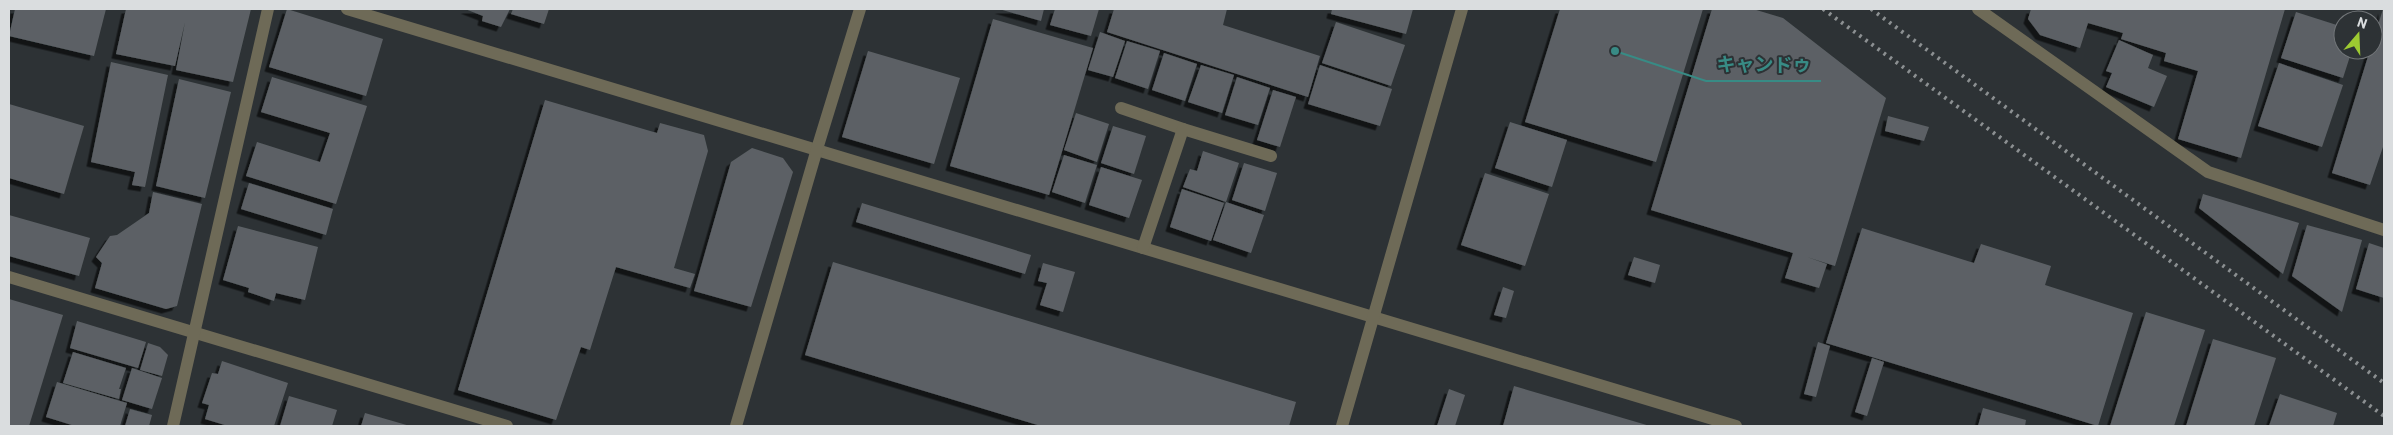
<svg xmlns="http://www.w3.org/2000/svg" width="2393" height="435" font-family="Barlow,'Noto Sans JP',sans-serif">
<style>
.building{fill:#5c6165;filter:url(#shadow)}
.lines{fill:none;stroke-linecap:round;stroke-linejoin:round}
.street{stroke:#6e6a57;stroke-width:12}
.rail{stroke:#8c9092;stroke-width:4;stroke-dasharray:2.5 5;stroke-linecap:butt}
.leader{fill:none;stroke:#388b85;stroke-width:2}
.callout-dot{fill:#388b85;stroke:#2d3235;stroke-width:2}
.callout-label{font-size:19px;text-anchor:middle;font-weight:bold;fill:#388b85;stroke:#2d3235;stroke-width:4;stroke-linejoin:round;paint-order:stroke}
</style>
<defs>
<filter id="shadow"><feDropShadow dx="-4.5" dy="4.5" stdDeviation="0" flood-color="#0009"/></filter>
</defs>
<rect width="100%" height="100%" fill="#2d3235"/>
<g class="building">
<path d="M15 9H106L94 56 9 36Z"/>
<path d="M126 9H251L233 82 176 70 185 22 175 66 116 54Z"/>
<path d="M287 9 383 39 366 96 269 67Z"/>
<path d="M465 9H510L501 27 482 21 483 16Z"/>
<path d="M513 9H549L544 24 511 14Z"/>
<path d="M999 9H1044L1041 21Z"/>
<path d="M1055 9H1099L1091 36 1050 25Z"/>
<path d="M1114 9H1227L1223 25 1320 56 1308 97 1107 32Z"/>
<path d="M1332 9H1413L1406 34 1331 14Z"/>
<path d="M1560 9H1703L1656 162 1525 122Z"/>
<path d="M1712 9H1753L1783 18 1886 98 1835 266 1807 257 1827 264 1819 288 1785 278 1793 253 1651 210Z"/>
<path d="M2031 9H2285L2241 158 2178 139 2198 71 2164 61 2166 53 2121 39 2123 33 2088 23 2080 48 2040 35 2028 19Z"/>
<path d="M2383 9 2384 144 2370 185 2332 173 2370 50H2373V41Z"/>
<path d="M2296 12 2343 27V50H2352L2343 78 2281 58Z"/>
<path d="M993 19 1093 48 1049 195 950 166Z"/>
<path d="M1336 22 1405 45 1391 86 1322 63Z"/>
<path d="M1100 32 1125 41 1113 77 1088 70Z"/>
<path d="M2119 40 2153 55 2148 68 2167 76 2154 107 2106 87 2112 73 2106 71Z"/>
<path d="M1127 41 1160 51 1148 89 1115 78Z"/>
<path d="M868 51 960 78 934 164 842 137Z"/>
<path d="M1164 53 1197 64 1185 101 1152 90Z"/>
<path d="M111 62 168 75 145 187 132 185 135 172 91 162Z"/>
<path d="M2279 63 2343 85 2322 147 2258 126Z"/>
<path d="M1201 65 1234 75 1222 113 1188 102Z"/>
<path d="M1320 65 1392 89 1380 126 1308 104Z"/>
<path d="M272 77 367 106 336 204 246 176 257 142 320 162 330 133 261 112Z"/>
<path d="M1237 77 1270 88 1258 125 1225 115Z"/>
<path d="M179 79 231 92 205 198 156 186Z"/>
<path d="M1273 90 1296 97 1280 147 1257 140Z"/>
<path d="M545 100 657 133 660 123 704 135 708 151 674 268 695 274 690 288 616 267 590 350 581 347 556 420 458 390Z"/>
<path d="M9 104 84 126 64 194 9 178Z"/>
<path d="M1076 113 1109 124 1097 162 1064 150Z"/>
<path d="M1888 116 1929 127 1924 141 1885 131Z"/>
<path d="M1510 122 1567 140 1552 187 1495 168Z"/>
<path d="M1113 126 1146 136 1134 174 1101 163Z"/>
<path d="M752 148 783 158 793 172 751 307 694 291 731 162Z"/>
<path d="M1203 151 1239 163 1226 202 1183 187 1190 169 1197 171Z"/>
<path d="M1064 155 1097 165 1085 203 1052 192Z"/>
<path d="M1244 163 1277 173 1265 211 1232 200Z"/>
<path d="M1101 167 1142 180 1129 218 1089 205Z"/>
<path d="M1485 173 1549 194 1525 266 1461 245Z"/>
<path d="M249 183 333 209 326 235 241 209Z"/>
<path d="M1182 189 1224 203 1211 241 1170 227Z"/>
<path d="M153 192 202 204 177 306 166 309 95 288 102 263 96 257 110 236 117 235 149 213Z"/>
<path d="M2203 194 2299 223 2283 274 2199 208Z"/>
<path d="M1226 202 1264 215 1251 253 1213 240Z"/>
<path d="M862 203 1031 255 1025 274 856 222Z"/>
<path d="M9 215 90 238 79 276 9 256Z"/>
<path d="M2307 225 2362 240 2342 312 2292 276Z"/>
<path d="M238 226 318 247 305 300 276 293 274 301 248 292 249 288 223 280Z"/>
<path d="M1862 228 1974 263 1981 244 2051 266 2045 285 2133 313 2098 426 1826 343Z"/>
<path d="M2369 243 2384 248V298L2356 289Z"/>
<path d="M1634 257 1660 265 1655 283 1628 275Z"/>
<path d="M833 262 1296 402 1289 426H1041L805 355Z"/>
<path d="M1043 263 1075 272 1063 312 1040 305 1047 283 1038 281Z"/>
<path d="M1503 287 1514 291 1506 318 1494 315Z"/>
<path d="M9 299 63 315 29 426H9Z"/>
<path d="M2146 312 2205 330 2174 426H2110Z"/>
<path d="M77 321 146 342 138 368 70 348Z"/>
<path d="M2213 339 2276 358 2254 426H2186Z"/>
<path d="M1818 342 1830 346 1816 397 1804 394Z"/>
<path d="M148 343 160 347 168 355 162 376 140 370Z"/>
<path d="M73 352 126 368 119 389H121L119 399 63 383Z"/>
<path d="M1872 358 1884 362 1867 416 1855 412Z"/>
<path d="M222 361 288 383 274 426H228L205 419 209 405 202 403 212 373 218 374Z"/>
<path d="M132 368 162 378 152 409 122 400Z"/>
<path d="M57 382 127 403 120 426H75L46 417Z"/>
<path d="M1514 386 1650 426H1503Z"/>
<path d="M1449 389 1465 395 1455 426H1437Z"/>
<path d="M2280 394 2337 413 2333 426H2269Z"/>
<path d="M289 396 337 410 332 426H280Z"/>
<path d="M1983 408 2026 420 2025 426H1978Z"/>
<path d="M130 409 152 415 149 426H125Z"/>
<path d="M365 413 410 426H361Z"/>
</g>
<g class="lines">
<g class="street">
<path d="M347 9 1736 426"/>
<path d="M1978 9 2208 172 2384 230"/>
<path d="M1121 108 1183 129"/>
<path d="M1143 248 1183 129 1271 156"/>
<path d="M9 277 507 426"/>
<path d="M173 426 268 9"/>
<path d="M736 426 817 149 860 9"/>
<path d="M1342 426 1462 9"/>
</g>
<g class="rail">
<path d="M1823 9 2384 416"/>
<path d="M1871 9 2384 383"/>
</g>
</g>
<path class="leader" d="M1615 51L1706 81H1821"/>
<circle class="callout-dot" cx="1615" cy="51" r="5"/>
<g class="callout-label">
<text x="1764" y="71">キャンドゥ</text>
</g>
<rect width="2393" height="435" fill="none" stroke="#dadddf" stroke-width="20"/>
<g transform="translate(2358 35) rotate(19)"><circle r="24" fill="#2d3235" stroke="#727679"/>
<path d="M0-4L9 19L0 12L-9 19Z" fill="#9dca31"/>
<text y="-8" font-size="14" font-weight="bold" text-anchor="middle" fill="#dadddf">N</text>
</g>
</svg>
